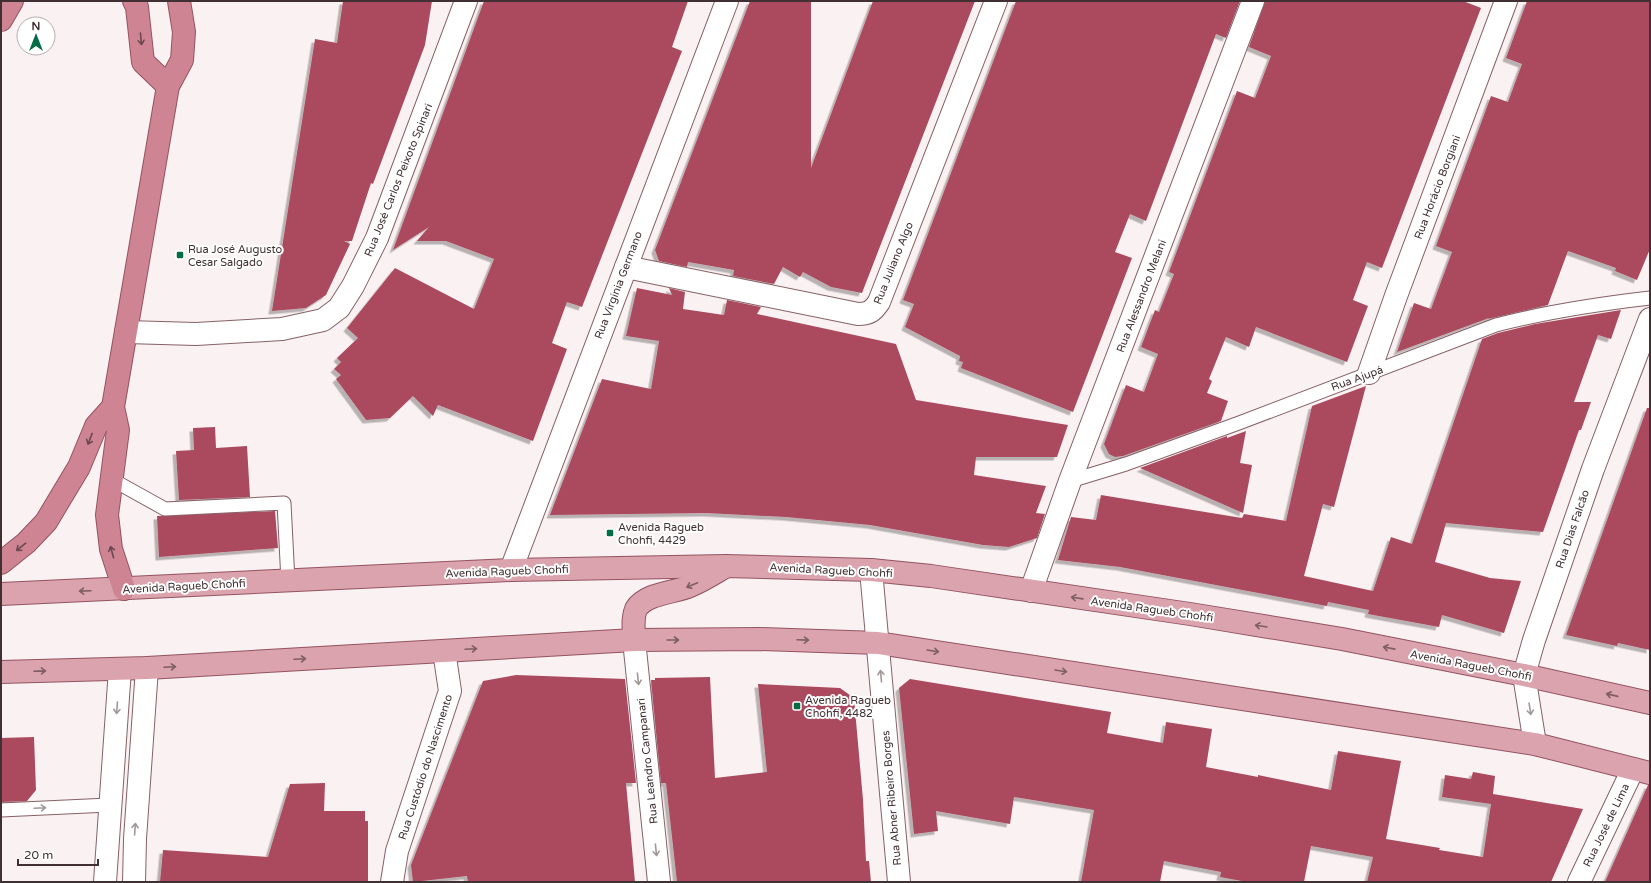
<svg xmlns="http://www.w3.org/2000/svg" width="1651" height="883" font-family="'Varela Round',sans-serif">
<style>
.building{fill:#ab4a5f;filter:url(#shadow)}
.lines{fill:none;stroke-linecap:round;stroke-linejoin:round}
.service-casing{stroke:#856166;stroke-width:15}
.minor-casing{stroke:#856166;stroke-width:24}
.secondary-casing{stroke:#856166;stroke-width:24}
.primary-casing{stroke:#945360;stroke-width:24}
.trunk-casing{stroke:#945360;stroke-width:24}
.service{stroke:#fff;stroke-width:13}
.minor{stroke:#fff;stroke-width:22}
.secondary{stroke:#fff;stroke-width:22}
.primary{stroke:#daa3ae;stroke-width:22}
.trunk{stroke:#ce8493;stroke-width:22}
.oneway{stroke:#6b4950}
.oneway2{stroke:#7e5e64}
.oneway3{stroke:#a09899}
.poi-dot{fill:#036d45;stroke:#fff;stroke-width:1.5}
.labels{text-anchor:middle;stroke-width:4;stroke-linejoin:round;paint-order:stroke}
.street-label{font-size:11px;fill:#403033;stroke:#fff}
.poi-label{font-size:11px;fill:#403033;stroke:#fff;text-anchor:start}
</style>
<defs>
<filter id="shadow"><feDropShadow dx="-3.5" dy="3.5" stdDeviation="0" flood-color="#0004"/></filter>
</defs>
<rect width="100%" height="100%" fill="#faf1f2"/>
<g class="building">
<path d="M343 1H432L425 45 373 184 371 183 352 241H344L350 244 326 295 306 308 272 311 315 39 337 43Z"/>
<path d="M484 1H688L672 47 682 51 582 307 567 302 552 343 567 349 533 441 438 405 433 416 413 396 390 418 366 420 336 379 341 375 334 369 341 362 337 358 358 338 347 328 395 268 474 309 494 259 446 241H417L429 227 393 250Z"/>
<path d="M750 1H811V168L873 1H975L862 293 831 287 803 272 800 277 783 267 774 284 733 276 734 270 688 262 687 267 659 261 655 250Z"/>
<path d="M1016 1H1240L1226 38 1216 34 1146 221 1130 214 1115 252 1132 258 1073 412 961 368 963 362 959 361 960 356 905 327 914 304 903 300Z"/>
<path d="M1265 1H1463L1481 8 1382 268 1367 262 1353 300 1368 306 1347 362 1256 327 1249 347 1226 337 1209 379 1212 381 1207 393 1228 401 1221 421 1123 456 1115 457 1109 454 1104 444 1126 385 1144 392 1158 354 1141 347 1155 310 1159 312 1174 274 1169 272 1237 91 1255 98 1271 56 1249 47Z"/>
<path d="M1527 1H1650V249L1637 280 1615 271 1616 268 1568 251 1548 305 1488 319 1489 318 1397 352 1414 303 1431 309 1452 252 1436 246 1491 96 1508 102 1522 64 1506 58Z"/>
<path d="M637 288 672 295 669 288 685 292 683 309 724 315 727 300 761 307 757 314 896 344 916 400 1068 425 1057 457H976L974 475 1046 486 1036 513 1045 514 1037 538 1009 547 983 545 870 525 786 517 706 513 550 515 602 379 651 389 659 341 626 336Z"/>
<path d="M1621 310 1611 339 1598 335 1574 402H1591L1581 430H1579L1543 532 1446 523 1435 562 1490 578 1521 581 1504 633 1442 615 1439 627 1368 614 1369 610 1328 602 1327 606 1120 567 1058 560 1071 517 1096 520 1101 495 1242 518 1244 514 1286 521 1312 406 1366 386 1334 507 1323 504 1304 576 1373 591 1391 537 1412 544 1482 339 1498 333 1535 324Z"/>
<path d="M1647 408H1650V650L1618 643 1617 646 1566 635Z"/>
<path d="M215 427 216 448 247 446 250 497 179 500 176 451 194 450 193 428Z"/>
<path d="M1246 431 1240 463 1252 465 1243 513 1140 468 1227 436V438Z"/>
<path d="M275 511 278 548 159 557 157 516Z"/>
<path d="M516 675 625 679 636 783H626L635 882H468L467 876 413 882 411 865 483 681Z"/>
<path d="M710 677 715 778 767 772 758 684 840 688 854 698 863 800 866 861H869L871 882H677L666 783H661L651 680H655V678Z"/>
<path d="M910 679 1111 712 1107 733 1163 743 1166 722 1212 729 1206 767 1258 777V775L1331 790 1338 751 1401 761 1386 839 1440 848 1439 850 1483 857 1491 804 1442 797 1445 775 1471 779 1473 772 1495 776 1493 794 1583 809 1551 882H1367L1373 857 1311 846 1304 882H1247L1220 877 1221 872 1164 861 1160 882H1081L1094 810 1014 797 1010 824 936 811 938 831 914 834 899 688Z"/>
<path d="M34 737 36 790 27 801 1 802V738Z"/>
<path d="M325 783 324 811H365V821H368V882H160L163 850 268 857 290 784Z"/>
<path d="M1648 785H1650V882H1605Z"/>
</g>
<g class="lines">
<g class="service-casing">
<g id="service">
<path d="M111 479 165 509 284 503 288 581"/>
<path d="M1070 481 1126 464 1239 423 1496 325C1546 312 1598 304 1650 298"/>
<path d="M1 810 109 805"/>
</g>
</g>
<g class="minor-casing">
<g id="minor">
<path d="M626 267 858 314C869 314 873 311 879 302L996 1"/>
<path d="M126 332 196 334 282 329 323 320 339 308 353 286 377 238 466 1"/>
<path d="M1369 373 1396 296 1506 1"/>
<path d="M511 570 727 1"/>
<path d="M871 570 899 882"/>
<path d="M1031 591 1070 481 1253 1"/>
<path d="M634 640 659 882"/>
<path d="M1535 744 1524 675 1534 640 1593 469 1650 319"/>
<path d="M392 882 397 851 450 691 444 651"/>
<path d="M1579 882 1633 769"/>
</g>
</g>
<g class="secondary-casing">
<g id="secondary">
<path d="M105 882 120 669"/>
<path d="M134 882 135 839 147 668"/>
</g>
</g>
<g class="primary-casing">
<g id="primary">
<path d="M1 594 511 570 726 566 871 570 931 576 1190 614 1342 639 1524 675 1650 703"/>
<path d="M634 640C634 630 632 618 636 609 646 593 674 593 690 586 702 581 713 574 725 567"/>
<path d="M1 672 147 668 634 640 759 639 878 643 1535 744 1650 773"/>
</g>
</g>
<g class="trunk-casing">
<g id="trunk">
<path d="M134 1 137 7 143 62 168 86"/>
<path d="M1 20 12 1"/>
<path d="M1 563 26 543 46 522 79 467 96 426 113 407"/>
<path d="M124 589 111 549 107 515 118 430 113 407 168 86 182 60 184 32 179 1"/>
</g>
</g>
<use href="#service" class="service"/>
<use href="#minor" class="minor"/>
<use href="#secondary" class="secondary"/>
<use href="#primary" class="primary"/>
<use href="#trunk" class="trunk"/>
</g>
<defs><path id="oneway-shaft" d="M-6 0H5M1.5-3L5.5 0L1.5 3" fill="none" stroke-width="1.6" stroke-linecap="round" stroke-linejoin="round"/></defs>
<g class="oneway">
<use href="#oneway-shaft" transform="translate(141 39) rotate(84)"/>
<use href="#oneway-shaft" transform="translate(90 439) rotate(111)"/>
<use href="#oneway-shaft" transform="translate(21 547) rotate(141)"/>
<use href="#oneway-shaft" transform="translate(112 552) rotate(-105)"/>
</g>
<g class="oneway2">
<use href="#oneway-shaft" transform="translate(692 585) rotate(157)"/>
<use href="#oneway-shaft" transform="translate(85 591) rotate(178)"/>
<use href="#oneway-shaft" transform="translate(1077 598) rotate(-172)"/>
<use href="#oneway-shaft" transform="translate(1261 626) rotate(-171)"/>
<use href="#oneway-shaft" transform="translate(673 640)"/>
<use href="#oneway-shaft" transform="translate(803 640) rotate(2)"/>
<use href="#oneway-shaft" transform="translate(1389 648) rotate(-169)"/>
<use href="#oneway-shaft" transform="translate(471 649) rotate(-3)"/>
<use href="#oneway-shaft" transform="translate(933 651) rotate(9)"/>
<use href="#oneway-shaft" transform="translate(300 659) rotate(-3)"/>
<use href="#oneway-shaft" transform="translate(170 667) rotate(-3)"/>
<use href="#oneway-shaft" transform="translate(40 671) rotate(-2)"/>
<use href="#oneway-shaft" transform="translate(1061 671) rotate(9)"/>
<use href="#oneway-shaft" transform="translate(1612 695) rotate(-167)"/>
</g>
<g class="oneway3">
<use href="#oneway-shaft" transform="translate(881 676) rotate(-95)"/>
<use href="#oneway-shaft" transform="translate(638 679) rotate(84)"/>
<use href="#oneway-shaft" transform="translate(117 708) rotate(94)"/>
<use href="#oneway-shaft" transform="translate(1530 709) rotate(81)"/>
<use href="#oneway-shaft" transform="translate(40 808) rotate(-3)"/>
<use href="#oneway-shaft" transform="translate(135 829) rotate(-86)"/>
<use href="#oneway-shaft" transform="translate(656 850) rotate(84)"/>
</g>
<g class="poi-dot">
<rect x="176" y="251" width="8" height="8" rx="2"/>
<rect x="606" y="529" width="8" height="8" rx="2"/>
<rect x="793" y="702" width="8" height="8" rx="2"/>
</g>
<g class="labels">
<g class="street-label">
<text transform="translate(398 180) rotate(-68)" y="4">Rua José Carlos Peixoto Spinari</text>
<text transform="translate(1437 187) rotate(-69)" y="4">Rua Horácio Borgiani</text>
<text transform="translate(893 263) rotate(-68)" y="4">Rua Juliano Algo</text>
<text transform="translate(618 285) rotate(-69)" y="4">Rua Virginia Germano</text>
<text transform="translate(1141 296) rotate(-69)" y="4">Rua Alessandro Melani</text>
<text transform="translate(1357 378) rotate(-20)" y="4">Rua Ajupá</text>
<text transform="translate(1572 529) rotate(-71)" y="4">Rua Dias Falcão</text>
<text transform="translate(831 570) rotate(3)" y="4">Avenida Ragueb Chohfi</text>
<text transform="translate(507 571) rotate(-2)" y="4">Avenida Ragueb Chohfi</text>
<text transform="translate(184 586) rotate(-3)" y="4">Avenida Ragueb Chohfi</text>
<text transform="translate(1152 609) rotate(8)" y="4">Avenida Ragueb Chohfi</text>
<text transform="translate(1471 665) rotate(11)" y="4">Avenida Ragueb Chohfi</text>
<text transform="translate(647 761) rotate(-96)" y="4">Rua Leandro Campanari</text>
<text transform="translate(425 767) rotate(-72)" y="4">Rua Custódio do Nascimento</text>
<text transform="translate(891 798) rotate(-95)" y="4">Rua Abner Ribeiro Borges</text>
<text transform="translate(1606 825) rotate(-64)" y="4">Rua José de Lima</text>
</g>
<g class="poi-label">
<text x="188" y="253">Rua José Augusto<tspan x="188" dy="13">Cesar Salgado</tspan></text>
<text x="618" y="531">Avenida Ragueb<tspan x="618" dy="13">Chohfi, 4429</tspan></text>
<text x="805" y="704">Avenida Ragueb<tspan x="805" dy="13">Chohfi, 4482</tspan></text>
</g>
</g>
<rect width="1651" height="883" fill="none" stroke="#403033" stroke-width="4"/>
<g transform="translate(36 36)"><circle r="19" fill="#ffffff" stroke="#b3acad"/>
<path d="M0-3L7 15L0 10L-7 15Z" fill="#036d45"/>
<text y="-6" font-size="11" font-weight="bold" text-anchor="middle" fill="#403033">N</text>
</g>
<path d="M18 859v6h80v-6" fill="none" stroke="#403033" stroke-width="2"/>
<text x="24" y="859" font-size="12" fill="#403033" stroke="#ffffff" stroke-width="3" paint-order="stroke">20 m</text>
</svg>
